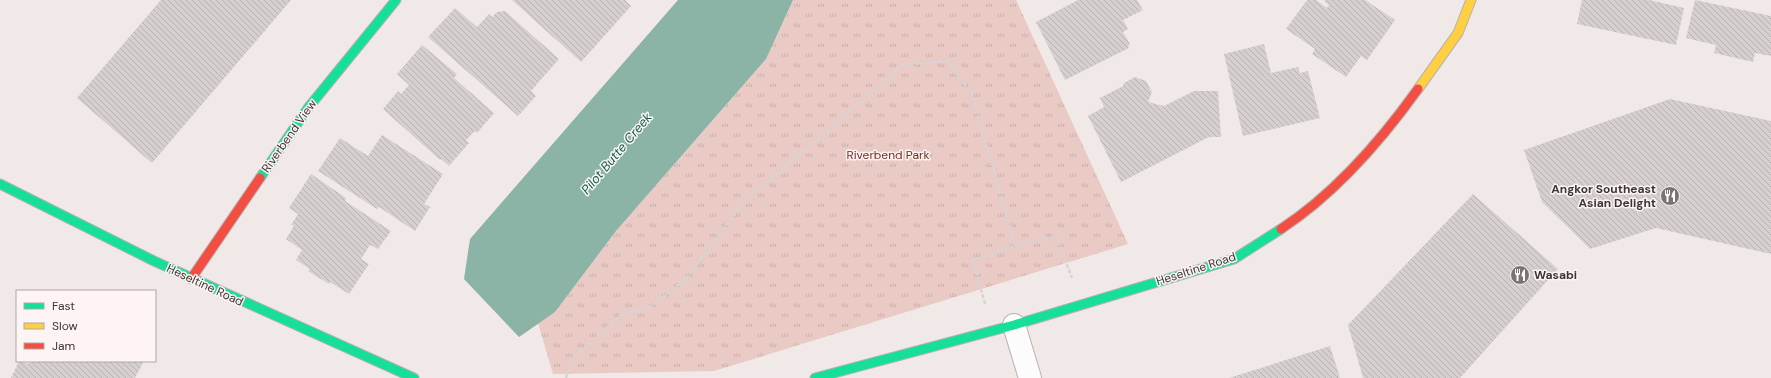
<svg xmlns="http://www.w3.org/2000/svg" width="1771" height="378" font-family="'DM Sans',sans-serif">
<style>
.grass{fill:url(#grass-tufts)}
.water{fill:#8bb3a6}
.building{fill:url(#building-back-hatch)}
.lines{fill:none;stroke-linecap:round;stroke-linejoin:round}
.street-casing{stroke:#b7b1b1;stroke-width:24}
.fast-casing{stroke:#b7b1b1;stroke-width:11}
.slow-casing{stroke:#b7b1b1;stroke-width:11}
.jam-casing{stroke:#b7b1b1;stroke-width:11}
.path{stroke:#d6d4d4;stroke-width:2.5;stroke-dasharray:4 2;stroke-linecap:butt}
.street{stroke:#fdfcfc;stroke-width:22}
.fast{stroke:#16e098;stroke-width:9}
.slow{stroke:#ffcf43;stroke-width:9}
.jam{stroke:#f24e42;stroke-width:9}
.labels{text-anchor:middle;stroke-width:3;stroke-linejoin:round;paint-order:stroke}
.street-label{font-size:12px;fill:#3b3635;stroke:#fdf4f3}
.park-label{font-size:12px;fill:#712c27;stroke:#fdf4f3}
.poi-label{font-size:12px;font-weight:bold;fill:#3b3635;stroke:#fdf4f3;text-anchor:end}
.water-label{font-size:13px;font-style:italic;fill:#0d5e4c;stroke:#fdf4f3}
</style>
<defs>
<pattern id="grass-tufts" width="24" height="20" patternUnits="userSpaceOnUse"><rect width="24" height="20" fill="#eacac5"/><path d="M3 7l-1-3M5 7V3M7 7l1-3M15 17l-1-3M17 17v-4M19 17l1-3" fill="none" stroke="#caaeaa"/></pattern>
<pattern id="building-back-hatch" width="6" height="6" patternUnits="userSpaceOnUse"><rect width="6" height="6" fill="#d5d0cf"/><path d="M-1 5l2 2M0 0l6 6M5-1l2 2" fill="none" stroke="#b8b3b2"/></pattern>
</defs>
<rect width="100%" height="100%" fill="#f0e9e8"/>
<path class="grass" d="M793 0H1016L1128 244 714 371 553 374 538 323 555 312 616 231 766 59Z"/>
<path class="water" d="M678 0H793L766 59 616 231 555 312 519 337 464 279 470 239Z"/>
<g class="building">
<path d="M161 0H291L152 163 77 98Z"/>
<path d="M512 0H625L631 6 581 62Z"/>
<path d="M1078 0H1137L1143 10 1123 20 1128 29 1123 32 1130 44 1128 46 1129 48 1065 80 1036 22Z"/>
<path d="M1307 0H1316L1327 8 1329 5 1324 1 1325 0H1365L1395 20 1367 60 1361 56 1346 77 1312 54 1315 49 1286 29Z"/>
<path d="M1582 0H1649L1684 8 1676 45 1577 24Z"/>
<path d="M1695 0 1771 16V56L1755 53 1753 62 1714 53 1716 45 1686 38Z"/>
<path d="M455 8 477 27 489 14 492 17 497 12 505 11 559 59 531 91 536 96 518 116 428 37Z"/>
<path d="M1264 44 1271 73 1298 67 1300 73 1308 71 1320 118 1243 136 1224 54Z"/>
<path d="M422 45 457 74 454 78 494 113 477 133 475 131 466 140 469 143 449 166 441 159 440 160 383 109 398 91 401 94 409 85 397 74Z"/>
<path d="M1135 77 1146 81 1152 92 1148 102 1164 106 1194 91H1218L1221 137H1209L1121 182 1088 116 1104 107 1100 98 1123 86 1124 83Z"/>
<path d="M1670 99 1771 121V254L1656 228 1590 249 1542 202 1524 150Z"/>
<path d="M382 135 443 174 424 204 430 207 415 231 379 207 377 209 318 171 340 138 368 156Z"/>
<path d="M311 174 346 198 345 201 391 231 378 249 370 245 361 259 369 264 349 294 330 282 329 284 308 271 310 269 296 260 302 250 286 239 294 226 291 225 298 214 289 208Z"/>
<path d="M1473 194 1558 269 1460 378H1363L1348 325Z"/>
<path d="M1330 346 1340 378H1229Z"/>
<path d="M19 361 29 364 30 361H144L135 378H11Z"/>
</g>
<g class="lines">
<g class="street-casing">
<path id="street" d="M1014 325 1030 378"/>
</g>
<g class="fast-casing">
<g id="fast">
<path d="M260 178 308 108 396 0"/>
<path d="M0 184 154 261 414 378"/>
<path d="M815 378 1014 325 1234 259 1281 229"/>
</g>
</g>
<g class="slow-casing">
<path id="slow" d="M1418 89 1458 33 1471 0"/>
</g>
<g class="jam-casing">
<g id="jam">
<path d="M1281 229C1336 193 1380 142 1418 89"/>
<path d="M191 279 260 178"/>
</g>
</g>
<g class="path">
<path d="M985 304 973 260 1015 246 1056 236 1072 278"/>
<path d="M566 378 571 360 621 315 652 306 686 279 745 200 844 117 902 65 947 61 972 94 1015 246"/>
</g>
<use href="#street" class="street"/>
<use href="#fast" class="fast"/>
<use href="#slow" class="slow"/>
<use href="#jam" class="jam"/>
</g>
<defs>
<g id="restaurant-disc" transform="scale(1)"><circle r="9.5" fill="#7a7574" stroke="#fdf4f3"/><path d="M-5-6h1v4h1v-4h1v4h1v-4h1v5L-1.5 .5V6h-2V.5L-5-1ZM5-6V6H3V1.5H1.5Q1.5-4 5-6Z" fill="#fff"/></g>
</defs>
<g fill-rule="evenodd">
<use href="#restaurant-disc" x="1670" y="196"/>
<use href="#restaurant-disc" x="1520" y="275"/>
</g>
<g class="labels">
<g class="street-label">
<text transform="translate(289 136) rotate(-55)" y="4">Riverbend View</text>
<text transform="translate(1196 269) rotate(-18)" y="4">Heseltine Road</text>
<text transform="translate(205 285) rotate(25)" y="4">Heseltine Road</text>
</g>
<g class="park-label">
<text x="888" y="159">Riverbend Park</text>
</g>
<g class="poi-label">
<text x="1656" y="193">Angkor Southeast<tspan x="1656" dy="14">Asian Delight</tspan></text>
<text x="1534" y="279" text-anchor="start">Wasabi</text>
</g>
<g class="water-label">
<text transform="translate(616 153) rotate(-50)" y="5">Pilot Butte Creek</text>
</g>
</g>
<rect x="16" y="290" width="140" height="72" fill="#fdf4f3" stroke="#afa8a7"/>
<rect x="24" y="303" width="20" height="6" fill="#16e098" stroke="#afa8a7"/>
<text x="52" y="310" font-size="12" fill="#3b3635">Fast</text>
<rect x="24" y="323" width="20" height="6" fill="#ffcf43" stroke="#afa8a7"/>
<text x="52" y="330" font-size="12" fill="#3b3635">Slow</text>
<rect x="24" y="343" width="20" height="6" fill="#f24e42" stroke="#afa8a7"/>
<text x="52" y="350" font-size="12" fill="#3b3635">Jam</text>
</svg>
